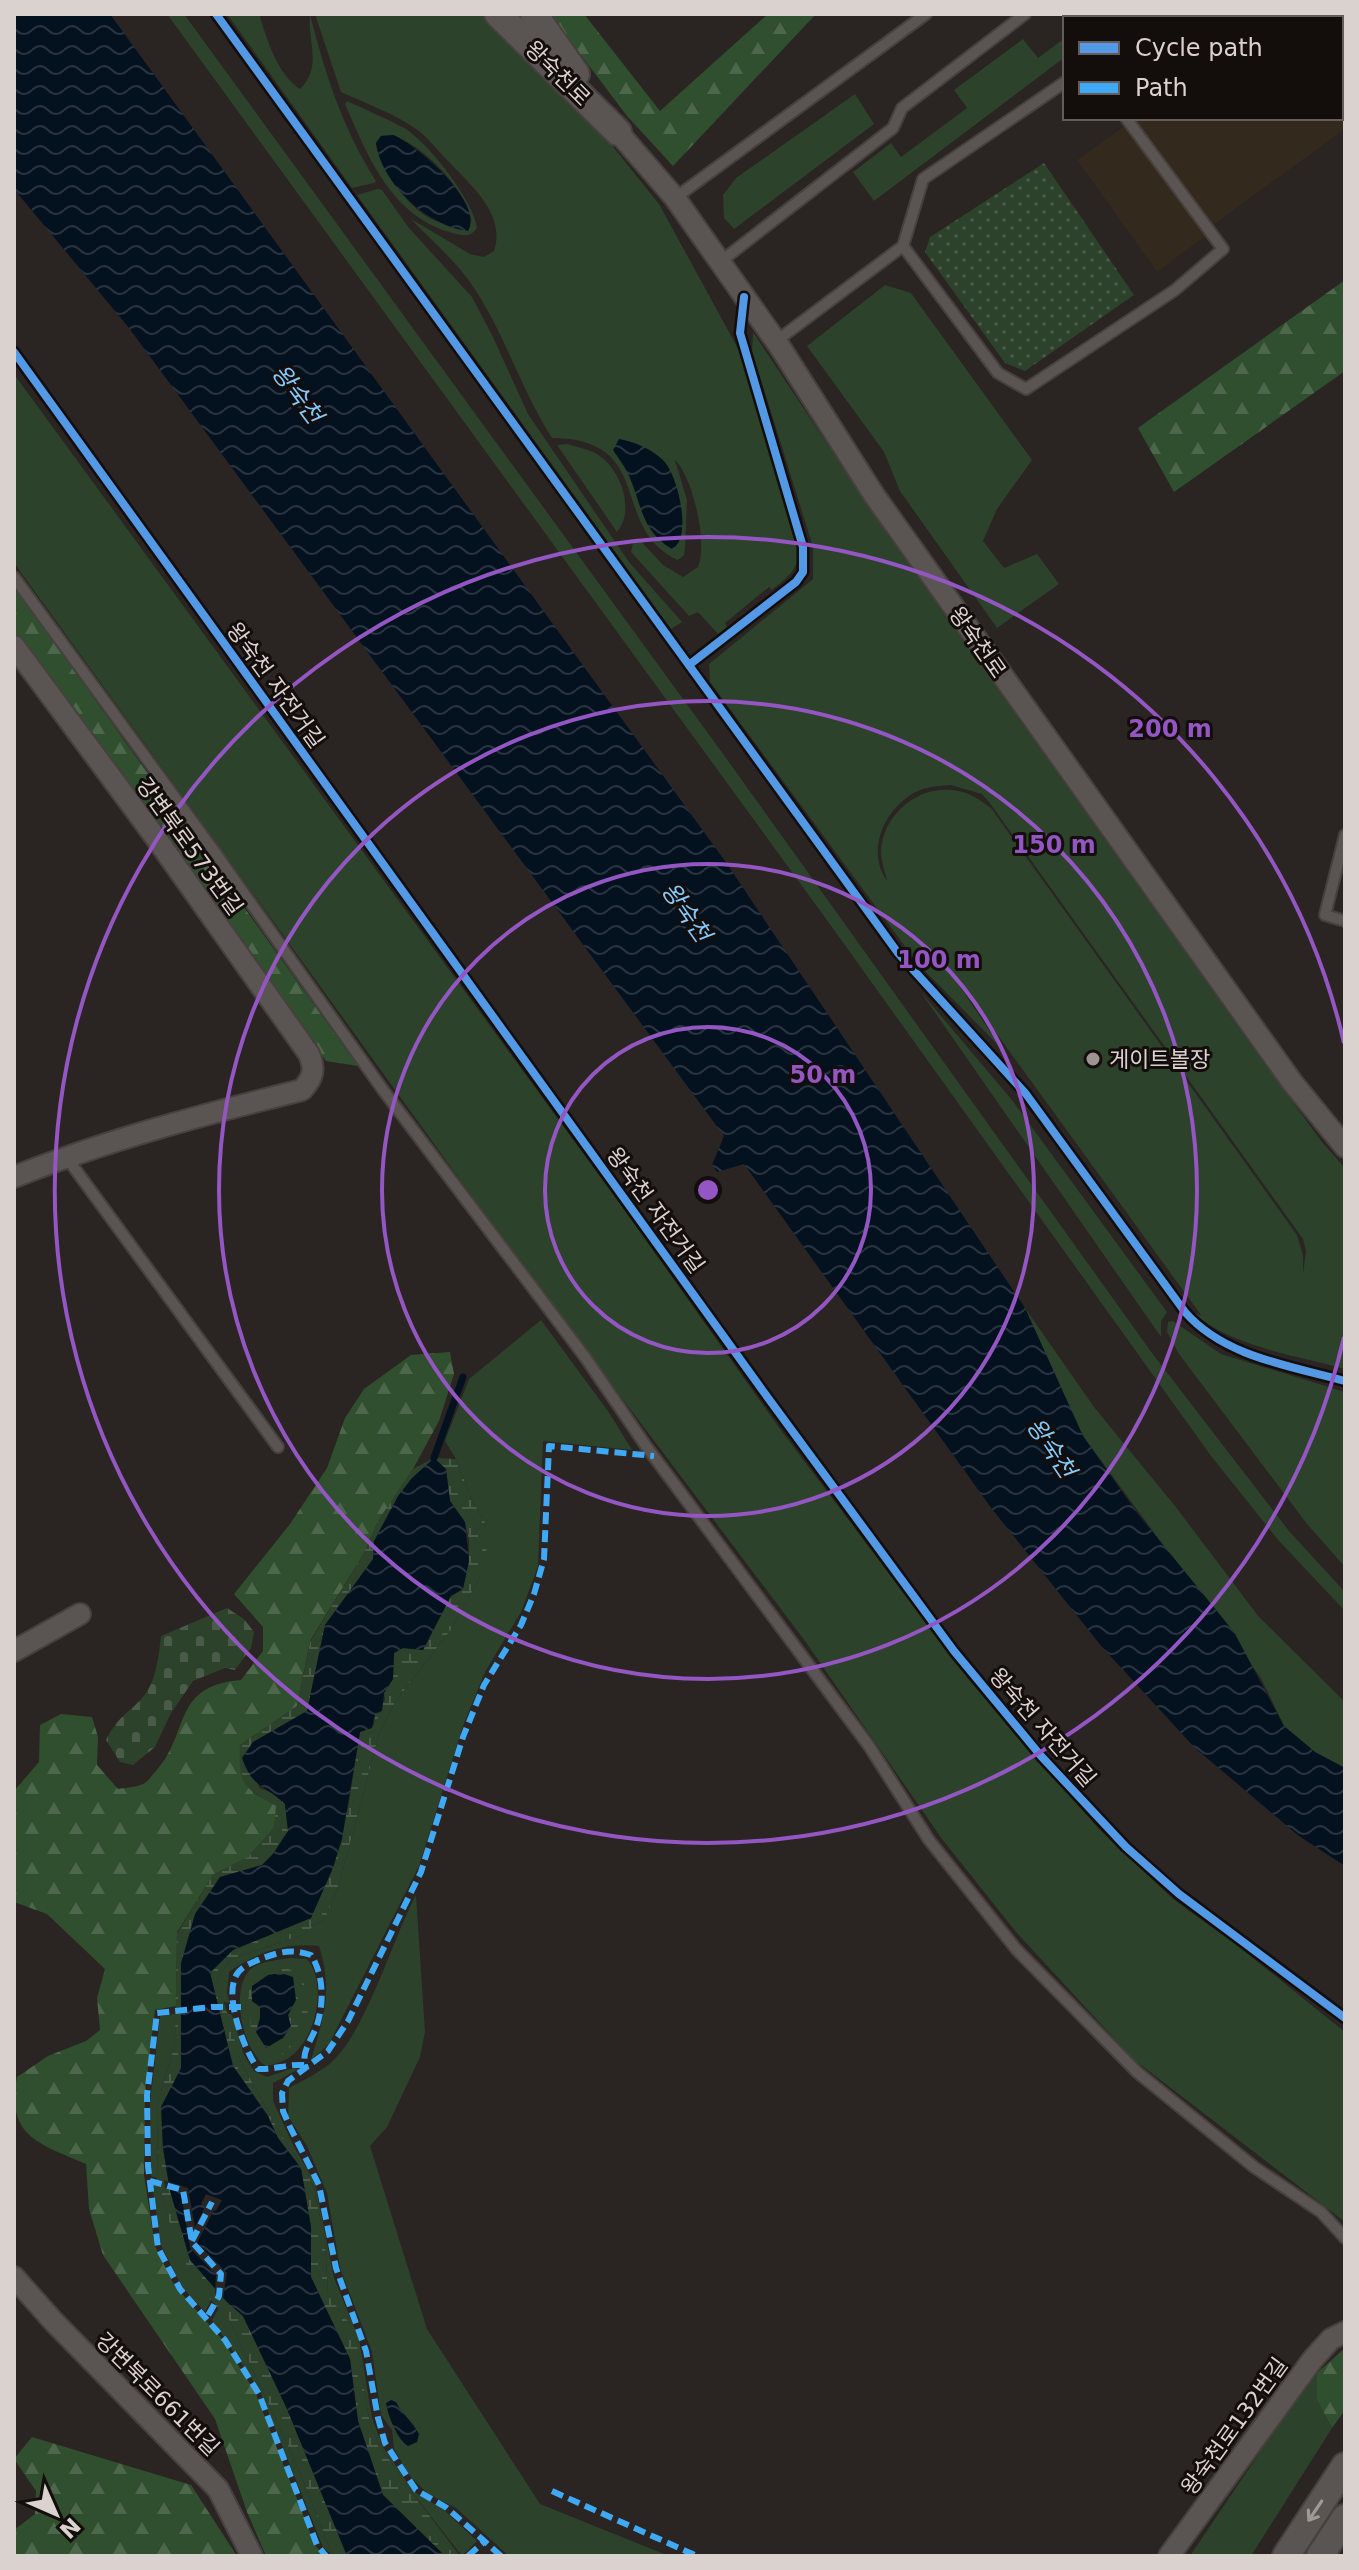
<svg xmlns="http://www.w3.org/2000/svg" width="1359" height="2570" font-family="'DejaVu Sans','Noto Sans KR',sans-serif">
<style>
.industrial{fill:#34291d}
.grass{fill:#2c422b;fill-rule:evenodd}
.forest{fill:url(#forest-firs)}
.wetland{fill:url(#wetland-marsh);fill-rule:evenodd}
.cemetery{fill:url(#cemetery-stones)}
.garden{fill:url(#garden-dots)}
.water{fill:url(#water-waves)}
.pier{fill:#2a2422}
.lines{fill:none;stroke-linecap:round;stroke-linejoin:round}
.stream{stroke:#041220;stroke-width:7}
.service-casing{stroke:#46413e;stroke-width:14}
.minor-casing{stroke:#46413e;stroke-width:24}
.tertiary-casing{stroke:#46413e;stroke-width:30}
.service{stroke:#5a5552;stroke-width:10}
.minor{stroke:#5a5552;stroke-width:20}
.tertiary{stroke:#5a5552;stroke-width:26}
.quiet{stroke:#3fa9f5;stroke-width:6;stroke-dasharray:12 6;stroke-linecap:butt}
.cycleway-casing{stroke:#130d0b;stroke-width:13}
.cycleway{stroke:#5399e6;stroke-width:8}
.oneway{stroke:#a09a96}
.ring{fill:none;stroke:#9356c3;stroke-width:4}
.poi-dot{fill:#9c9592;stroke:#130d0b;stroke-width:3}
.labels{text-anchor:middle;stroke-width:6;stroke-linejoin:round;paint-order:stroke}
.street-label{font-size:22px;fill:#dad2ce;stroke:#130d0b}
.poi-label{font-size:22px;fill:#dad2ce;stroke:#130d0b;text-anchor:start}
.water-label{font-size:24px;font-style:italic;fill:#81c9fe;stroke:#130d0b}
.centre{fill:#9356c3;stroke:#130d0b;stroke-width:4}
.ring-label{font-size:24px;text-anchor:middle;font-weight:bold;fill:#9356c3;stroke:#130d0b;stroke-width:6;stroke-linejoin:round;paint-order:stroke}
</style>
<defs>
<pattern id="forest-firs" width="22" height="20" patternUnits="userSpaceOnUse" patternTransform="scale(2)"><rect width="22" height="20" fill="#304f2e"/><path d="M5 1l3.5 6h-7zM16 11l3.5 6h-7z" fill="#4d674b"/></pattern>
<pattern id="wetland-marsh" width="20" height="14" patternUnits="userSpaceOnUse" patternTransform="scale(2)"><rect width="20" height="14" fill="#2c422b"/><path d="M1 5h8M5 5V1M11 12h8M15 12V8" fill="none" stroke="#4a5c49"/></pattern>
<pattern id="cemetery-stones" width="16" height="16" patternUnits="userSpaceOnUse" patternTransform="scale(2)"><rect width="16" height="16" fill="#2c422b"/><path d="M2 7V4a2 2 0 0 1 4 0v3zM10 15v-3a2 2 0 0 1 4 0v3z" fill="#4a5c49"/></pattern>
<pattern id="garden-dots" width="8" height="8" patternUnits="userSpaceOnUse" patternTransform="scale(2)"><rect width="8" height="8" fill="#2c422b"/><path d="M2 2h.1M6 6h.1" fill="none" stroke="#4a5c49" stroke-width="1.8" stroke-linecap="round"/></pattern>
<pattern id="water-waves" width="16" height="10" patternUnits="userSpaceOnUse" patternTransform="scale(2)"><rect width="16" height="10" fill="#041220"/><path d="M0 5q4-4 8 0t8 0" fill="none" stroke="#28343f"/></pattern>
</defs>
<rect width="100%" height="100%" fill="#2a2422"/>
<path class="industrial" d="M1341 58 1345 64V129L1213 225 1215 229 1157 272 1077 160 1136 118H1341Z"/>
<g class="grass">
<path d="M167 14H184L721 751 1152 1353 1289 1531 1345 1592V1611L1279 1541 1211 1456 829 923Z"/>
<path d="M227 14H259C267 39 277 74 300 89 323 67 307 40 310 14 325 74 343 129 376 181L374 183 352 188Z"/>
<path d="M315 14H488L598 128 659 204 741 354 798 552C798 571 786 578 772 590L769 587 725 623 727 627 719 635 698 612 689 616 631 552 633 543 639 539 663 565 683 577 698 567C708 543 693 477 675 460L687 500 685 548 684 555 678 560C608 528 657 439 552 438 521 389 506 337 474 288 458 263 432 241 411 219L470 254 484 257 494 251C506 215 472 186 449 162 439 152 430 140 419 131 396 114 367 104 341 92Z"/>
<path d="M1065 38V57L874 201 853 172 891 143 901 157 967 108 954 90 1023 39 1038 58Z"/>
<path d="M855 94 874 124 734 229 724 218 723 195 736 178Z"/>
<path d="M347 101C366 110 386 118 404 128 427 141 474 201 477 228 469 239 461 235 449 232 390 214 368 156 345 104ZM393 135C426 148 462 185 471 220 461 220 448 223 438 221 414 217 383 171 377 149L376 143 381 136Z"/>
<path d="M378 189 382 190 409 228 472 297 493 337 528 414 629 562 682 622 671 629 357 195Z"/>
<path d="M885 285 911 293 1032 460 997 509 983 541 1004 568 1037 554 1059 584 997 628 900 491 884 452 807 346Z"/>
<path d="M753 332 883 528 1251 1045 1322 1142 1345 1168V1369C1296 1355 1232 1347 1193 1313L1201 1315 927 938 1002 1049 918 964 710 682 709 664 813 579V547L752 351ZM951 785 982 794 989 802 1303 1239 1306 1251 1303 1274V1255L1297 1235 991 808C979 799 967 791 952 790 916 786 882 816 881 852 881 862 886 874 887 881 867 852 882 815 909 796 921 787 936 786 951 785Z"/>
<path d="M14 374 623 1208 780 1429 970 1681 1098 1828 1173 1899 1239 1947 1345 2032V2222L1133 2059 1016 1932 942 1839 805 1641 526 1271 14 563Z"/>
<path d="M567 444C577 447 588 449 597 454 620 468 636 509 617 532L557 445Z"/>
<path d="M920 991 1012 1100 1167 1312 1161 1321V1337Z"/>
<path d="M1025 1308 1094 1407 1175 1506 1259 1617 1345 1702V1768L1315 1752 1284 1726 1261 1678 1083 1436Z"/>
<path d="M541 1320 610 1414 632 1450 543 1441 538 1566 521 1612 485 1672 463 1726 419 1866 329 2044 311 2060C324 2015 333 1992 319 1946 286 1942 255 1953 229 1972L227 1993 230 2003 223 2002 217 1978 231 1959 302 1935 325 1918 338 1888 379 1734 395 1702 452 1628 479 1579 485 1523 472 1500 456 1459 445 1441 469 1379Z"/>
<path d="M1173 1321 1221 1354 1345 1392V1567L1307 1524 1179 1354 1167 1332 1168 1322Z"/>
<path d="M416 1895 425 2032 420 2057 387 2127 370 2146 427 2329 540 2504 669 2556H509L456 2508 428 2494 410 2476 394 2449 392 2430 381 2415 372 2352 340 2268 327 2193 307 2146 288 2116 289 2088C302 2081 316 2074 327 2066 365 2037 392 1939 416 1895Z"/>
<path d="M290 1958 307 1959C327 1983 317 2032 295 2053 286 2061 276 2064 266 2066 243 2052 228 1987 252 1968 263 1961 277 1960 290 1958Z"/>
<path d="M225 2011 232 2015 244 2055 254 2071 267 2077 290 2069H299L273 2083V2101L294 2147 315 2183 334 2278 359 2339 372 2418 383 2447 413 2491 444 2510 477 2541 462 2556 411 2491 382 2449 370 2425 355 2332 328 2295 325 2241 314 2188 308 2175 281 2135 241 2062Z"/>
<path d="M176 2014 175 2043 158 2102 157 2178 151 2176 150 2103 160 2016Z"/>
<path d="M152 2184 158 2186C171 2227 182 2267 211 2300L205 2312 182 2287 161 2245Z"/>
<path d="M219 2308 230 2321 299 2470 333 2556 323 2547 260 2391 212 2320Z"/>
<path d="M1317 2373V2400L1332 2428 1251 2556H1190L1287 2412Z"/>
</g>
<g class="forest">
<path d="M550 14H584L660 111 768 14H816L673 166 627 116Z"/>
<path d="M1345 280V371L1174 492 1138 428Z"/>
<path d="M14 587 358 1066 326 1061 160 825 14 632Z"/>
<path d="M450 1352 454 1374 439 1421 413 1469 378 1521 364 1553 310 1641 297 1706 240 1745 253 1793 277 1806 274 1828 248 1857 213 1875 177 1932 176 2006 155 2010 145 2093 144 2175 155 2246 174 2285 222 2339 255 2392 315 2545 324 2556H266L247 2512 215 2419 103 2255 89 2209 86 2164C41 2144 5 2137 17 2077L48 2056 86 2041 100 2030 97 1998 105 1969 47 1914 14 1902V1791L39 1762 40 1725 61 1714 92 1717 98 1737 97 1765 118 1789C125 1788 136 1787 143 1784 148 1782 152 1775 156 1771 191 1732 171 1686 241 1680L263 1651V1627L234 1594 290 1524 327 1468 345 1418 364 1389 411 1355Z"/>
<path d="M1345 2348V2410L1332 2428 1317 2400V2373Z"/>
<path d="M32 2437 191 2485 237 2556H14V2530L35 2514 36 2491 14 2459Z"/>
</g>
<g class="wetland">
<path d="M434 1458 456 1459 472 1500 485 1523 487 1548 479 1579 452 1628 395 1702 379 1734 338 1888 325 1918 302 1935 231 1959 217 1978 241 2062 281 2135 308 2175 314 2189 325 2241 328 2295 355 2331 370 2425 382 2449 411 2491 460 2556H445L383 2495 358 2421 350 2359 311 2277V2227L301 2168 278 2138 268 2116 233 2066 210 1972 233 1950 311 1918 348 1808 360 1732 374 1725 375 1714 385 1700 384 1693 393 1679 394 1653 403 1648 423 1650 451 1596 463 1589 469 1561V1540L465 1522 450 1501 446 1469 374 1541 373 1559 325 1625 307 1711 253 1742 259 1788 273 1793 285 1804 288 1831 273 1854 262 1865 220 1877 181 1963 182 2068 161 2107 163 2148 170 2191 190 2260 227 2302 243 2316 287 2409 347 2556H333L299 2470 230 2321 194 2281 175 2240 157 2184 158 2102 175 2043 177 1933 213 1875 248 1857 274 1828 276 1806C243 1788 238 1784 240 1745L297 1706 310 1642 364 1553 378 1521 413 1469Z"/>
<path d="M274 1964C332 1975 307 2051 268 2061 239 2037 254 2040 250 2012 246 1983 245 1978 274 1964ZM281 1973 288 2015 256 2032C261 2014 259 2003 252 1985L268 1975Z"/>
</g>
<path class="cemetery" d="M227 1608 244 1619 254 1632 251 1648 235 1670 225 1668 193 1681 171 1713 155 1747 133 1765 120 1762 106 1740C119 1715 126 1716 143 1697 156 1683 159 1654 161 1636Z"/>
<path class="garden" d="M1044 163 1134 295 1025 371 1005 363 925 252 930 237Z"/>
<g class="water">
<path d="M14 14H110L725 861 1025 1308 1083 1436 1138 1514 1234 1632 1284 1726 1315 1752 1345 1768V1866L1299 1836 1195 1748 1102 1647 992 1509 744 1164 717 1172 712 1165 724 1136 129 328 14 189Z"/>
<path d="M393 135C416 144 485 203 468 231 428 227 381 183 376 143L381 136Z"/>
<path d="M619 439C635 442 652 449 664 461 678 476 693 538 672 549 642 531 642 507 630 478 626 468 619 459 613 450Z"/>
<path d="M434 1458 446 1469 450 1501 465 1522 469 1561 463 1589 451 1596 423 1650 403 1648 394 1653 393 1679 384 1693 382 1712 375 1714 372 1728 360 1732 342 1839 333 1868 311 1918 233 1950 210 1973 233 2066 268 2116 278 2138 301 2168 311 2227V2277L350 2359 358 2421 383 2495 445 2556H347L287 2409 243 2316 227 2302 190 2260 170 2191 163 2148 161 2107 181 2068V1963L195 1914 220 1877 262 1865 273 1854 288 1831 285 1804C264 1784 253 1789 242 1758L253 1742 307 1711 325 1625 373 1559 374 1541 398 1496 412 1478Z"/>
<path d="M281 1973 293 1977 296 2000 288 2015 291 2026 283 2038 266 2048 256 2032 260 2018V2007L252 2001V1986L268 1975Z"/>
<path d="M391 2400 396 2402C402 2414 413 2422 419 2434L417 2442 408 2446C397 2439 388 2416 386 2403Z"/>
</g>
<path class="pier" d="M164 2180 188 2188 195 2227 205 2207 201 2204 206 2194 222 2200 216 2211 214 2210 197 2243 227 2273 223 2299 215 2293 216 2275 190 2248 181 2193 165 2188Z"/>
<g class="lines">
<path class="stream" d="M434 1458 463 1377"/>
<g class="service-casing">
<g id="service">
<path d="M1165 18 1171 14"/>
<path d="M675 198 926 14"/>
<path d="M903 246 998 373 1026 389 1175 290 1223 249 1126 118"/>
<path d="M720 262 893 128 902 108 1025 14"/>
<path d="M775 342 903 246 923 179 1065 82"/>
<path d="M14 577 214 851 383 1090 585 1357 646 1446 869 1746 929 1840 1016 1949 1137 2072 1254 2167 1321 2212 1345 2238"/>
<path d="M1345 835 1325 915 1345 921"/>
<path d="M67 1158 278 1447"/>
</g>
</g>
<g class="minor-casing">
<g id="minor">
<path d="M618 132 675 198 780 347 874 495 1292 1082 1345 1147"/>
<path d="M14 646 156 838 309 1054C315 1069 314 1077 302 1090 205 1114 107 1140 14 1177"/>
<path d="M14 1651 80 1614"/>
<path d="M14 2277 54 2322 218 2489 252 2556"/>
<path d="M1169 2556 1313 2359 1331 2339 1345 2332"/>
</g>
</g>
<g class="tertiary-casing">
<g id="tertiary">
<path d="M498 14 618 132"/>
<path d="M534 14 576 74"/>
<path d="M1286 2556 1345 2466"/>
<path d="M1320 2556 1345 2518"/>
</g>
</g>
<use href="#service" class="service"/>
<use href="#minor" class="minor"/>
<use href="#tertiary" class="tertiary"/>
<g class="quiet">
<path d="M241 2007H212L157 2013 147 2095 148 2166 158 2248 180 2289 225 2340 259 2394 317 2545 326 2556"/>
<path d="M304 2065C287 2064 274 2070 258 2069 244 2050 223 1995 237 1974 243 1965 254 1962 263 1958 283 1951 292 1949 311 1955 324 1975 324 2003 317 2025 312 2040 300 2052 306 2068"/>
<path d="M150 2181 183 2190 192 2242 221 2274 219 2296 206 2319"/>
<path d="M192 2241 212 2202"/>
<path d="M552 2491 697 2556"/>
<path d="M468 2556 484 2542"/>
<path d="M501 2556 447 2508 416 2490 385 2443 378 2418 366 2351 336 2268 319 2185 290 2127 283 2111 282 2093 288 2081 328 2051 348 2021 421 1872 463 1737 484 1685 521 1625 534 1594 544 1559 549 1446 654 1456"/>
</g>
<g class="cycleway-casing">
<g id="cycleway">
<path d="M216 14 898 953 1026 1094 1185 1312C1224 1357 1291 1366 1345 1381"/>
<path d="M14 352 763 1391 954 1651 1041 1756 1126 1847 1179 1894 1345 2018"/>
<path d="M689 665 796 582 803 572V547L740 333 744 297"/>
</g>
</g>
<use href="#cycleway" class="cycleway"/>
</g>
<defs><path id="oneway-shaft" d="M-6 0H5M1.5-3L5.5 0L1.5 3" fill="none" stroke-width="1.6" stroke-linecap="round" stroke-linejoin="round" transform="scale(2)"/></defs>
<use class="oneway" href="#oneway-shaft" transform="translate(1315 2511) rotate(124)"/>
<g class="ring">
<circle cx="708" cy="1190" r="163"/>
<circle cx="708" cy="1190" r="326"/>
<circle cx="708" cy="1190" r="489"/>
<path d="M1344 1337A653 653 0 1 1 1344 1043"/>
</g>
<circle class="poi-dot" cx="1093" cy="1059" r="8"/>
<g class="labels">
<g class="street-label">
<text transform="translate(558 73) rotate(45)" y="8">왕숙천로</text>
<text transform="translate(978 642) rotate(55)" y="8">왕숙천로</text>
<text transform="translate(276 685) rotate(54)" y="8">왕숙천 자전거길</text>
<text transform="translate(190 846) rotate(54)" y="8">강변북로573번길</text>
<text transform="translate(656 1210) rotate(54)" y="8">왕숙천 자전거길</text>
<text transform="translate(1043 1727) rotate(49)" y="8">왕숙천 자전거길</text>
<text transform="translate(158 2394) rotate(45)" y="8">강변북로661번길</text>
<text transform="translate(1234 2426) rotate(-54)" y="8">왕숙천로132번길</text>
</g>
<g class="poi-label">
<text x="1109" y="1067">게이트볼장</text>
</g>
<g class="water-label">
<text transform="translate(297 394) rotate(53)" y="8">왕숙천</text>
<text transform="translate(686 912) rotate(55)" y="8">왕숙천</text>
<text transform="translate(1051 1448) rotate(56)" y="8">왕숙천</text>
</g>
</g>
<circle cx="708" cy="1190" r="12" class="centre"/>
<g class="ring-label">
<text x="1170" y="737">200 m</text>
<text x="1054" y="853">150 m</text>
<text x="939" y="968">100 m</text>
<text x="823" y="1083">50 m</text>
</g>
<rect width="1359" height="2570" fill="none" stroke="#dad2ce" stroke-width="32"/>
<rect x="1063" y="16" width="280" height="104" fill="#130d0b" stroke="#635c59" stroke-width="2"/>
<rect x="1079" y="42" width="40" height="12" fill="#5399e6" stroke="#635c59" stroke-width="2"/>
<text x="1135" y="56" font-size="24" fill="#dad2ce">Cycle path</text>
<rect x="1079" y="82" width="40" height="12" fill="#3fa9f5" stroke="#635c59" stroke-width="2"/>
<text x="1135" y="96" font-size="24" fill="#dad2ce">Path</text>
<g transform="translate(56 2514) rotate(135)" stroke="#130d0b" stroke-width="6" paint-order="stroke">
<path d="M0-6L14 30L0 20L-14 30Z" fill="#dad2ce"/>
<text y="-12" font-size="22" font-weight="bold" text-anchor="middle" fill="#dad2ce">N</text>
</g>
</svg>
